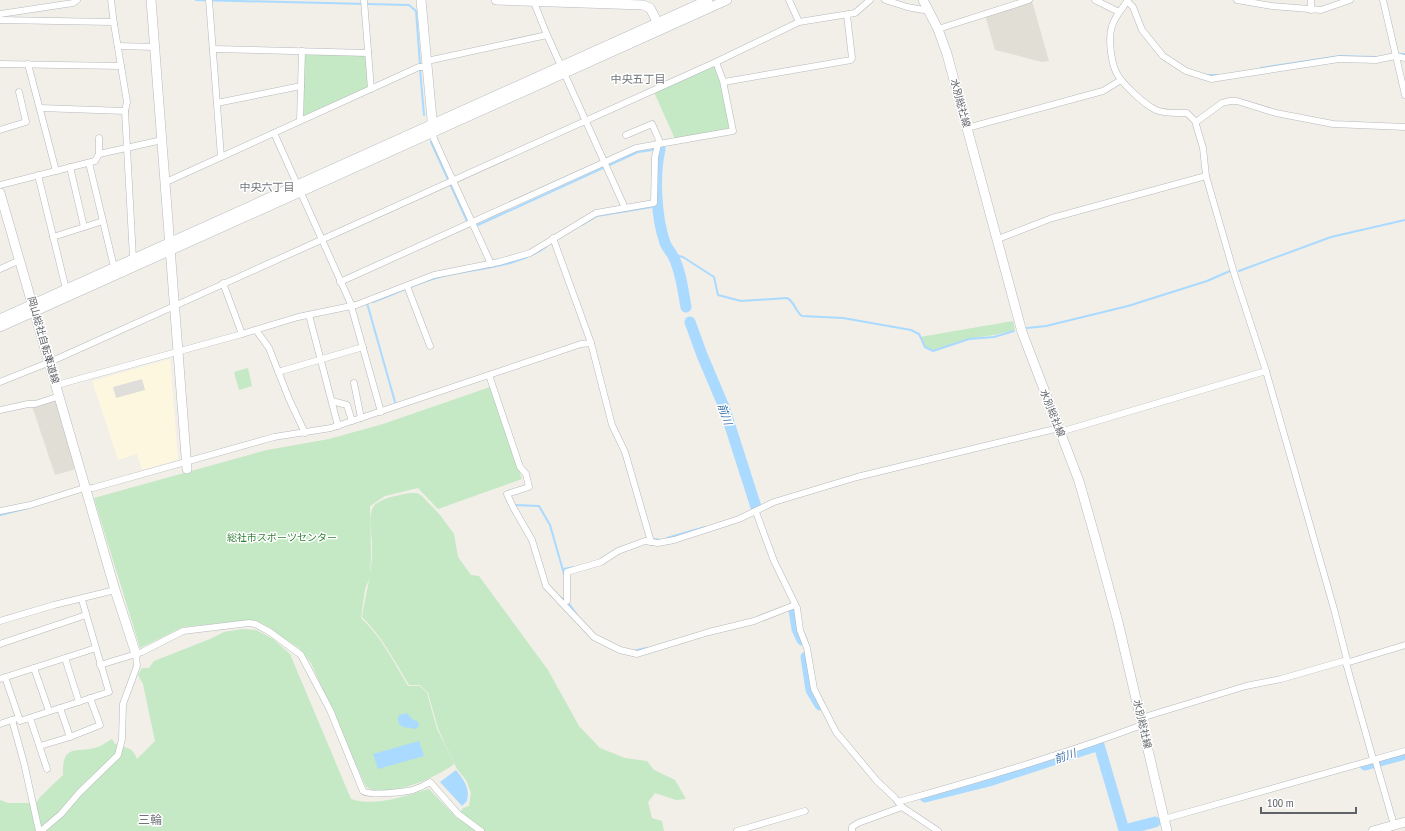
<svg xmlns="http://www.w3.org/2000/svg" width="1405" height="831" font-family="'PT Sans Narrow','Noto Sans JP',sans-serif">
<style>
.commercial{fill:#fef7e0}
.industrial{fill:#e0deda}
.education{fill:#e1ded6}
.green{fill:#c5e8c5}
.water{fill:#aadaff}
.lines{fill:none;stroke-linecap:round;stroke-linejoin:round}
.stream{stroke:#aadaff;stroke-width:2}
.river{stroke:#aadaff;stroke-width:11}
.street-casing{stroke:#b5b8bc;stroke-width:7}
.secondary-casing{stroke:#b6babf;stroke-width:10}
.street{stroke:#fff;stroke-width:6}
.secondary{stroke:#fff;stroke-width:9}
.labels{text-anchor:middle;stroke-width:3;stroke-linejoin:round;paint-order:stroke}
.street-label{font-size:10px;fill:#5f6368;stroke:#fff}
.park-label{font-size:10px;fill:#348238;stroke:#fff}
.neighbourhood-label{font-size:11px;fill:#70757a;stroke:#fff}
.water-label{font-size:11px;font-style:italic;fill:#4174aa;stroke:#fff}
.quarter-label{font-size:12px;fill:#70757a;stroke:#fff}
</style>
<rect width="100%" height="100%" fill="#f1efe8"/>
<path class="commercial" d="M170 359 178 460 142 470 137 454 118 460 92 381Z"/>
<path class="industrial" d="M142 379 145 390 116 398 113 387Z"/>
<g class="education">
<path d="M1032 1 1049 61 1042 62 995 50 985 15Z"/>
<path d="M56 399 76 469 55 475 32 406Z"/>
</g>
<g class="green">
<path d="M305 54 363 55 366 58 369 85 367 88 303 116 301 115 303 56Z"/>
<path d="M712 65 715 67 718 75 731 127 729 130 675 139 654 92Z"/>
<path d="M1013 321 1015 330C993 337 971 336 950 345 945 347 938 351 932 350 925 350 923 342 920 337Z"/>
<path d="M248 368 252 386 239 390 234 372Z"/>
<path d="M490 387 522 479 438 509 418 488 385 496 370 506 371 553 370 577 365 589 361 618C381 636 394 663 408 686H420L427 693 437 729 454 763 453 765C435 778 388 799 366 787L311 663 299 648 257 621 250 620 183 627 140 648 94 498 267 450 329 439 383 424Z"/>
<path d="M410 493H417L422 496 440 515 454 534 458 557 471 575 479 576 548 670 579 726 600 748 625 758 647 761 654 770 675 780 686 799 676 800 655 793 648 802 652 818 662 821 664 831H0V800L8 803H36L40 797 63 775C62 742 77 754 98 747 103 745 108 741 112 739L115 744C127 749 132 746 137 759L155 741 143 684 138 675 142 668H149L154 661 210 639 224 632 242 629 256 630 273 639 290 654 351 799C376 807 405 796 429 789L457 818 463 808 469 806 471 793 466 780 457 769 444 742 438 728 428 693 420 685H409C395 662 382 636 362 617 366 593 373 569 372 544 372 533 366 510 377 503 386 497 400 495 410 493Z"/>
</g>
<g class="water">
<path d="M407 713 412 719 418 722 419 726 416 729 403 727 399 724 398 719 399 715Z"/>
<path d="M419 741 424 756 378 769 373 754Z"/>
<path d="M456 770C464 780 470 788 467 801L462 806 440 782Z"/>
</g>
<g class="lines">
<g class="stream">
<path d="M196 0 409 5 416 11 420 65"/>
<path d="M1398 54H1405"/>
<path d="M1261 68 1340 56 1376 57"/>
<path d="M420 69 424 115"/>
<path d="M1206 75H1217"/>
<path d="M431 142 467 221"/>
<path d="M478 225 638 152 660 149"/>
<path d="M582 225 597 216 658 206"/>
<path d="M671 254 683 257 714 277 718 295 741 301 787 298C795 302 795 311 802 316L843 318 911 330 919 334 925 347 933 351 969 339 994 337 1014 331"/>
<path d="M1239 271 1331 237 1405 220"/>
<path d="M373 302C394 295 414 284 436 278 473 268 514 269 546 247"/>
<path d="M367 303 395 402"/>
<path d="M1027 328 1046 326 1128 306 1207 281 1230 271"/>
<path d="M514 505 539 506 550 525 564 574"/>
<path d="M0 515 28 508"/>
<path d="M667 538 705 527"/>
<path d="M654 539 661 540"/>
<path d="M564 569 574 567"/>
<path d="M560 597 570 605 577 615"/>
<path d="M633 651 646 648"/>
</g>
<g class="river">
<path d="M660 149C654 176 656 217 665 243 667 248 671 252 673 256 681 271 683 291 686 307"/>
<path d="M690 322 702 355 724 407 756 507"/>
<path d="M794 610 797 629 802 640"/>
<path d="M806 657 811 690 820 705"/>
<path d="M1365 765 1405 754"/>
<path d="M925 797 989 781 1099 745 1124 830 1155 822"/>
</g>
<g class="street-casing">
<g id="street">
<path d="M111 0 114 24"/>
<path d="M209 0 221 157"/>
<path d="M364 0 371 89"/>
<path d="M533 0 547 35 625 208"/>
<path d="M885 0 907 7 929 11"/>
<path d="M1095 0 1119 12"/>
<path d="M1128 0C1122 9 1115 16 1112 26 1108 38 1111 61 1116 72 1121 83 1145 105 1156 110 1166 114 1177 113 1187 113L1195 121 1203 148 1206 176 1234 273 1266 371 1334 609 1347 660 1346 663 1373 759"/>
<path d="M1237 0 1272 6 1321 10 1350 0"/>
<path d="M1311 0V10"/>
<path d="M1383 0 1405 95"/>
<path d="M1127 1 1133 7 1142 30 1163 56 1186 71 1211 79 1339 59 1376 60 1395 56 1405 58"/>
<path d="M0 14 73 3 77 0"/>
<path d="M0 20 111 22 114 24 127 102 125 111 133 258"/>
<path d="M799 22 855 13 870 0"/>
<path d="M938 29 1029 0"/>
<path d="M118 46 155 47"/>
<path d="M213 49 368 53"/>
<path d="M427 61 547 35"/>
<path d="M0 64 121 66"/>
<path d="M28 64 56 171"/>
<path d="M724 82 851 60 852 58 847 15"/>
<path d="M217 103 301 86"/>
<path d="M40 108 125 111"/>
<path d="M300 121 302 51"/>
<path d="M1196 122 1222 103 1230 101H1237L1276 113 1333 124 1405 127"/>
<path d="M967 128 1103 91 1121 80"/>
<path d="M0 130 26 122 19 92"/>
<path d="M433 132 434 139 491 264"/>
<path d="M274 133 350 302 381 412"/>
<path d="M99 154V138"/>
<path d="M89 163 114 267"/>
<path d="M70 167 84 227"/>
<path d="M38 175 66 289"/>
<path d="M166 182 419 67H427"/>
<path d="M0 185 95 161 99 154 162 140"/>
<path d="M53 237 103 221"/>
<path d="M553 238 591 343 612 425 625 452 651 542"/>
<path d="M998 239 1052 218 1206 176"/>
<path d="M0 269 20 260"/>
<path d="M340 282 636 148 733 131 723 81 716 62"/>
<path d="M223 283 242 334"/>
<path d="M407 286 430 346"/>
<path d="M309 315 338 426"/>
<path d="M256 330 269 348 289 399 305 433"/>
<path d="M278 372 363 347"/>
<path d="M489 375 520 467 526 474 529 487 507 494 513 507 532 540 546 586 594 637 620 650 637 654 709 632 754 621 795 605"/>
<path d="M0 382 50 362 321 240 716 62 799 22 789 0"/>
<path d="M354 383 361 418"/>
<path d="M57 385 242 334 298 317 356 305 434 275 499 262 530 253 596 213 654 203 655 157 659 140 652 124 626 135"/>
<path d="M332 401 347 405 352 421"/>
<path d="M0 410 28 404H35L60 396"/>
<path d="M1060 432 1266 371"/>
<path d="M0 511 30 505 81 489 93 488 274 437 331 428 581 344 591 343"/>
<path d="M756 512 774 561 797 608 800 630 807 648 814 689 836 732 877 781 895 798 902 807 938 831"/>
<path d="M82 600 96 648"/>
<path d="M567 601V572L601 562 618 551 645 541 658 543 674 540 739 519 774 502 857 477 1059 428"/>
<path d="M0 621 54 605 115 590"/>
<path d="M0 644 86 615"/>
<path d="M65 658 79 702"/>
<path d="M1346 663 1405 645"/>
<path d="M100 665 136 654"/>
<path d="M34 668 49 711"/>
<path d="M0 679 96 648 109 692 20 721 5 677"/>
<path d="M30 718 47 769"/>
<path d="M1141 718 1246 686 1281 679 1347 660"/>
<path d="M12 720 24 763 39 831"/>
<path d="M0 724 15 719"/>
<path d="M70 737 100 725 90 698"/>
<path d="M40 746 70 737 60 708"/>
<path d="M1375 759 1394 825"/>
<path d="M898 802C981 779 1062 755 1142 725"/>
<path d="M1164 819 1405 751"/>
<path d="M41 831 61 814 79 793 118 755 122 739 123 704 137 666 136 654 142 652 183 631 249 623 255 624 270 632 301 655 330 710 363 791C369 796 404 792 413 790 419 788 425 785 430 782L458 814 481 831"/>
<path d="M737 831 805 811"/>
<path d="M852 831V827L858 823 902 807"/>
</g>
</g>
<g class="secondary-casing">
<g id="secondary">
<path d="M151 0 187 469"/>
<path d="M421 0 433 130"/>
<path d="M496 0 643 5 650 8 660 27"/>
<path d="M923 0 938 29 947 54 1022 332 1079 481 1095 537 1118 622 1167 831"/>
<path d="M0 193 115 590 136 654"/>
<path d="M0 319 708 0"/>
<path d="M0 327 727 0"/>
<path d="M1373 831 1405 822"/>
</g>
</g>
<use href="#street" class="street"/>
<use href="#secondary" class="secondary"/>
</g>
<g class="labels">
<g class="street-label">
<text transform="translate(961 103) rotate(75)" y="4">水別総社線</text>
<text transform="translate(44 340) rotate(74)" y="4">岡山総社自転車道線</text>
<text transform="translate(1053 413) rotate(68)" y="4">水別総社線</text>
<text transform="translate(1143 724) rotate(77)" y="4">水別総社線</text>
</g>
<g class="park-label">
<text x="282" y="541">総社市スポーツセンター</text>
</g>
<g class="neighbourhood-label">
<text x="638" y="83">中央五丁目</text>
<text x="267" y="191">中央六丁目</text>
</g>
<g class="water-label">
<text transform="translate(725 414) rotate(71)" y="4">前川</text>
<text transform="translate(1065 756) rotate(-18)" y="4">前川</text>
</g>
<g class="quarter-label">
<text x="150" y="824">三輪</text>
</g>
</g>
<path d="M1261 807v6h95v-6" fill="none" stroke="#5f6368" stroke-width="2"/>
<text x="1267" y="807" font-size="12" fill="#5f6368" stroke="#ffffff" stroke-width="3" paint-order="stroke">100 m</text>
</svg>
